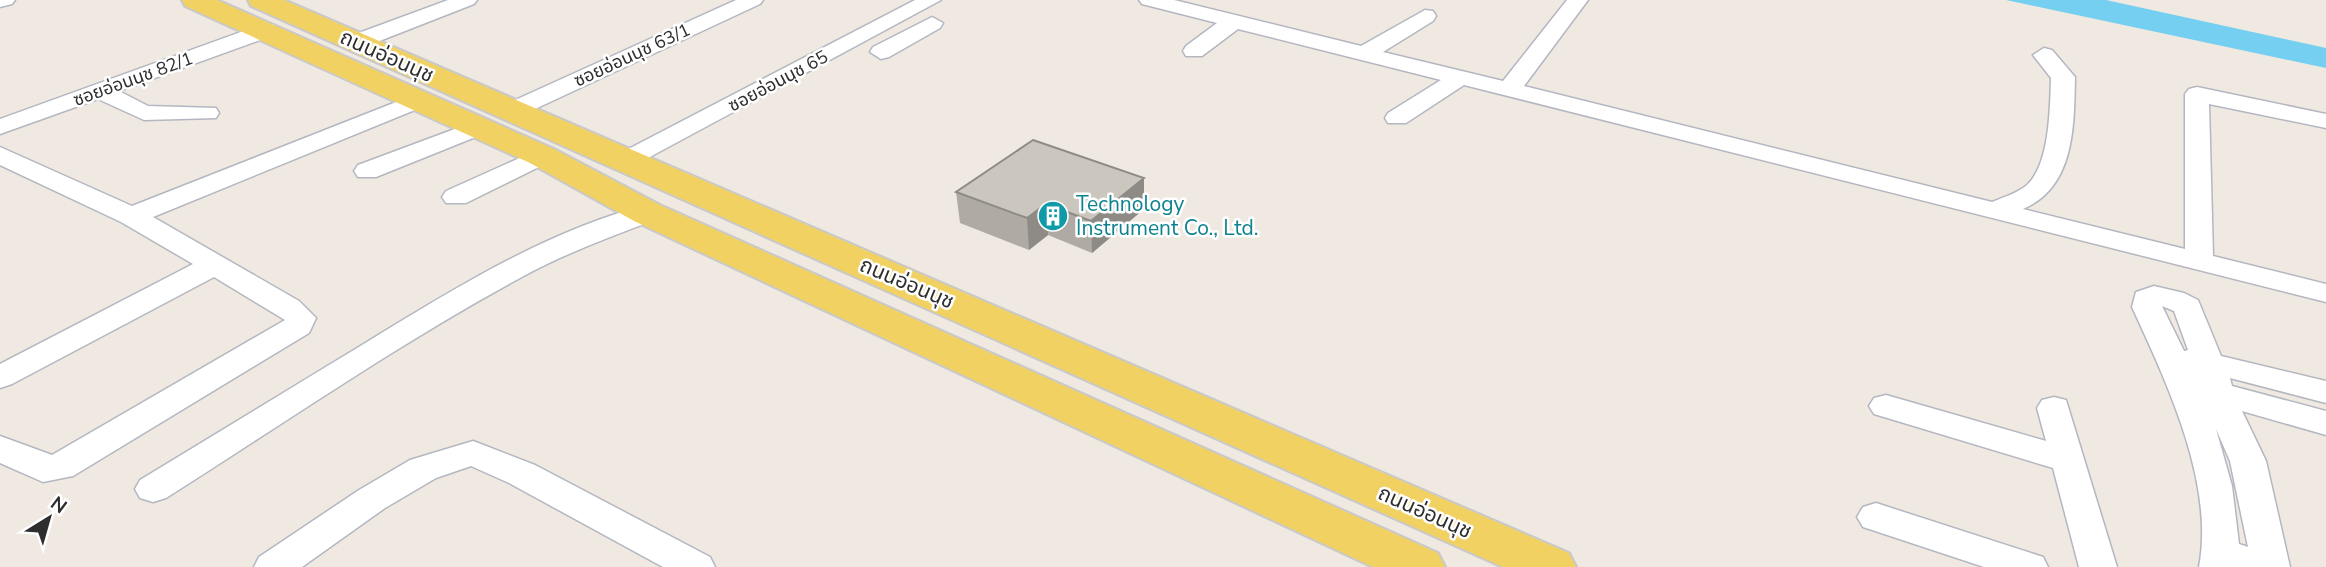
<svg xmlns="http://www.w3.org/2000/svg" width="2326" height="567" font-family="'Nunito Sans','Noto Sans Thai',sans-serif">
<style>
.water{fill:#75cff0}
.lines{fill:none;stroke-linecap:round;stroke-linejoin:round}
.minor-casing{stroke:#b4b7c1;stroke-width:3}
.primary-casing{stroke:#c9c9c9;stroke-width:4}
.minor{fill:#fff;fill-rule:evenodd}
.primary{fill:#f2d163;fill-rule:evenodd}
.wall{fill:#afaba4}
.shaded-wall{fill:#8e8b86}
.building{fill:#cbc7bf;stroke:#8e8b86;stroke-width:2}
.labels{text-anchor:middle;stroke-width:5;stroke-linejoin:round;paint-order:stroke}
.far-street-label{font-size:18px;fill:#2e2e2e;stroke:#fff}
.street-label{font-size:21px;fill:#2e2e2e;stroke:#fff}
.culture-label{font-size:21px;fill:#0d838f;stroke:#fff;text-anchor:start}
</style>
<rect width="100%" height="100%" fill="#efe9e1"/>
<path class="water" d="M2006 0H2106L2326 48V68Z"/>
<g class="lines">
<g class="minor-casing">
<g id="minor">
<path d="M0 0H15L12 4 0 7Z"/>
<path d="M448 0H477L474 4 364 47H348L345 42 348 37Z"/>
<path d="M736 0H763L760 4 520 116H502L499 111 502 106Z"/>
<path d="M915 0H941L633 166H615L611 161 615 156Z"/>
<path d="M1139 0H1174L1361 46 1425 10 1433 11 1436 16 1433 21 1383 52 1503 81 1567 0H1588L1524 86 1992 202C2004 197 2018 193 2027 185 2050 164 2050 107 2051 78L2033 55 2044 48 2052 50 2075 77C2074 126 2075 187 2023 209L2185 249V94L2189 89 2197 87 2326 114V128L2209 104 2213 256 2326 284V302L1464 85 1406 123H1388L1385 118 1388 113 1441 80 1238 29 1202 56H1186L1183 51 1186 46 1217 23 1142 4Z"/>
<path d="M932 17 943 23 940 28 889 57 881 59 870 52 873 47Z"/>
<path d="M266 23 274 25 277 30 274 35 119 91 148 106 216 108 219 113 216 118 144 120 98 99 0 134V119Z"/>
<path d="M419 93 427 95 431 100 427 105 153 217 299 301 316 318 309 333 73 476 43 482 0 463V436L52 455 285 320 214 277 12 384 0 388V364L193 264 121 222 0 165V147L132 206Z"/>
<path d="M479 120 488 122 491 127 488 132 376 177H358L354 171 358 165Z"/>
<path d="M542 148 551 151 555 156 551 161 466 203H446L442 197 446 191Z"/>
<path d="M647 205 657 207 661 213 657 219C610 237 563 254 520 278 398 344 283 424 166 498L153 502 140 498 135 489 140 480C216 434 291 388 367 342 452 290 550 229 647 205Z"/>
<path d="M2154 286 2184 293 2198 300 2221 356 2326 381V403L2230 378 2232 386 2326 411V435L2242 411 2266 461 2290 567H2199C2215 483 2166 381 2132 307L2136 292ZM2162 306 2174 311 2188 350 2184 351ZM2216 429 2230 461 2248 547 2239 544 2232 486Z"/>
<path d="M1886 395 2046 441 2037 408 2042 400 2054 397 2066 400 2117 567H2079L2053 468 1874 414 1869 406 1874 398Z"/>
<path d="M473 441 535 465 710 557 715 567H663L509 483 471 466 436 478 385 508 302 567H254L259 557 359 490 410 460Z"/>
<path d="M1876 503 2043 557 2048 567H1984L1863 527 1857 517 1863 507Z"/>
</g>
</g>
<g class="primary-casing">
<g id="primary">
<path d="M182 0H217L554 149 660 205 1438 553 1445 567H1373L634 221 530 163 185 6Z"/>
<path d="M248 0H284L1569 553 1576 567H1503L251 6Z"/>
</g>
</g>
<use href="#minor" class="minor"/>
<use href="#primary" class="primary"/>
</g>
<path class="wall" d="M1144 178V209L1092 253 1048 235 1029 250 960 223 956 192Z"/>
<g class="shaded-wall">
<path d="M1144 178V209L1092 253 1091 221Z"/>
<path d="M1046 204 1048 235 1029 250 1027 218Z"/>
</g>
<path class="building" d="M1033 140 1144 178 1091 221 1046 204 1027 218 956 192Z"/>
<defs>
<g id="building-disc" transform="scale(1.575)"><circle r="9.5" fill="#0f9aa8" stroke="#fff"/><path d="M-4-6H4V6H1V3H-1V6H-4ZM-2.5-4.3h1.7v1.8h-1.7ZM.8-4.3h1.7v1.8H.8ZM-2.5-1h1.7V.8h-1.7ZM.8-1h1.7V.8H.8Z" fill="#fff"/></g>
</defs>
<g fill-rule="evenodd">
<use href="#building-disc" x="1053" y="216"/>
</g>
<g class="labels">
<g class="far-street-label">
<text transform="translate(632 55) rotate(-25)" y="6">ซอยอ่อนนุช 63/1</text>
<text transform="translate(133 79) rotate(-20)" y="6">ซอยอ่อนนุช 82/1</text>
<text transform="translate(778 81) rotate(-28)" y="6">ซอยอ่อนนุช 65</text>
</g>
<g class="street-label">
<text transform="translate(387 56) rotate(24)" y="7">ถนนอ่อนนุช</text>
<text transform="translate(907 283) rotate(23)" y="7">ถนนอ่อนนุช</text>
<text transform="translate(1425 512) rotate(24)" y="7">ถนนอ่อนนุช</text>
</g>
<g class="culture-label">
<text x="1076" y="211">Technology<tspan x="1076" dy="24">Instrument Co., Ltd.</tspan></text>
</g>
</g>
<g transform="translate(49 518) rotate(37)" stroke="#ffffff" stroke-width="5" paint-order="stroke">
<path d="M0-5L12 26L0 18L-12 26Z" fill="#2e2e2e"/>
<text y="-10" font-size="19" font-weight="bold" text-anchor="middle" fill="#2e2e2e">N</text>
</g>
</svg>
